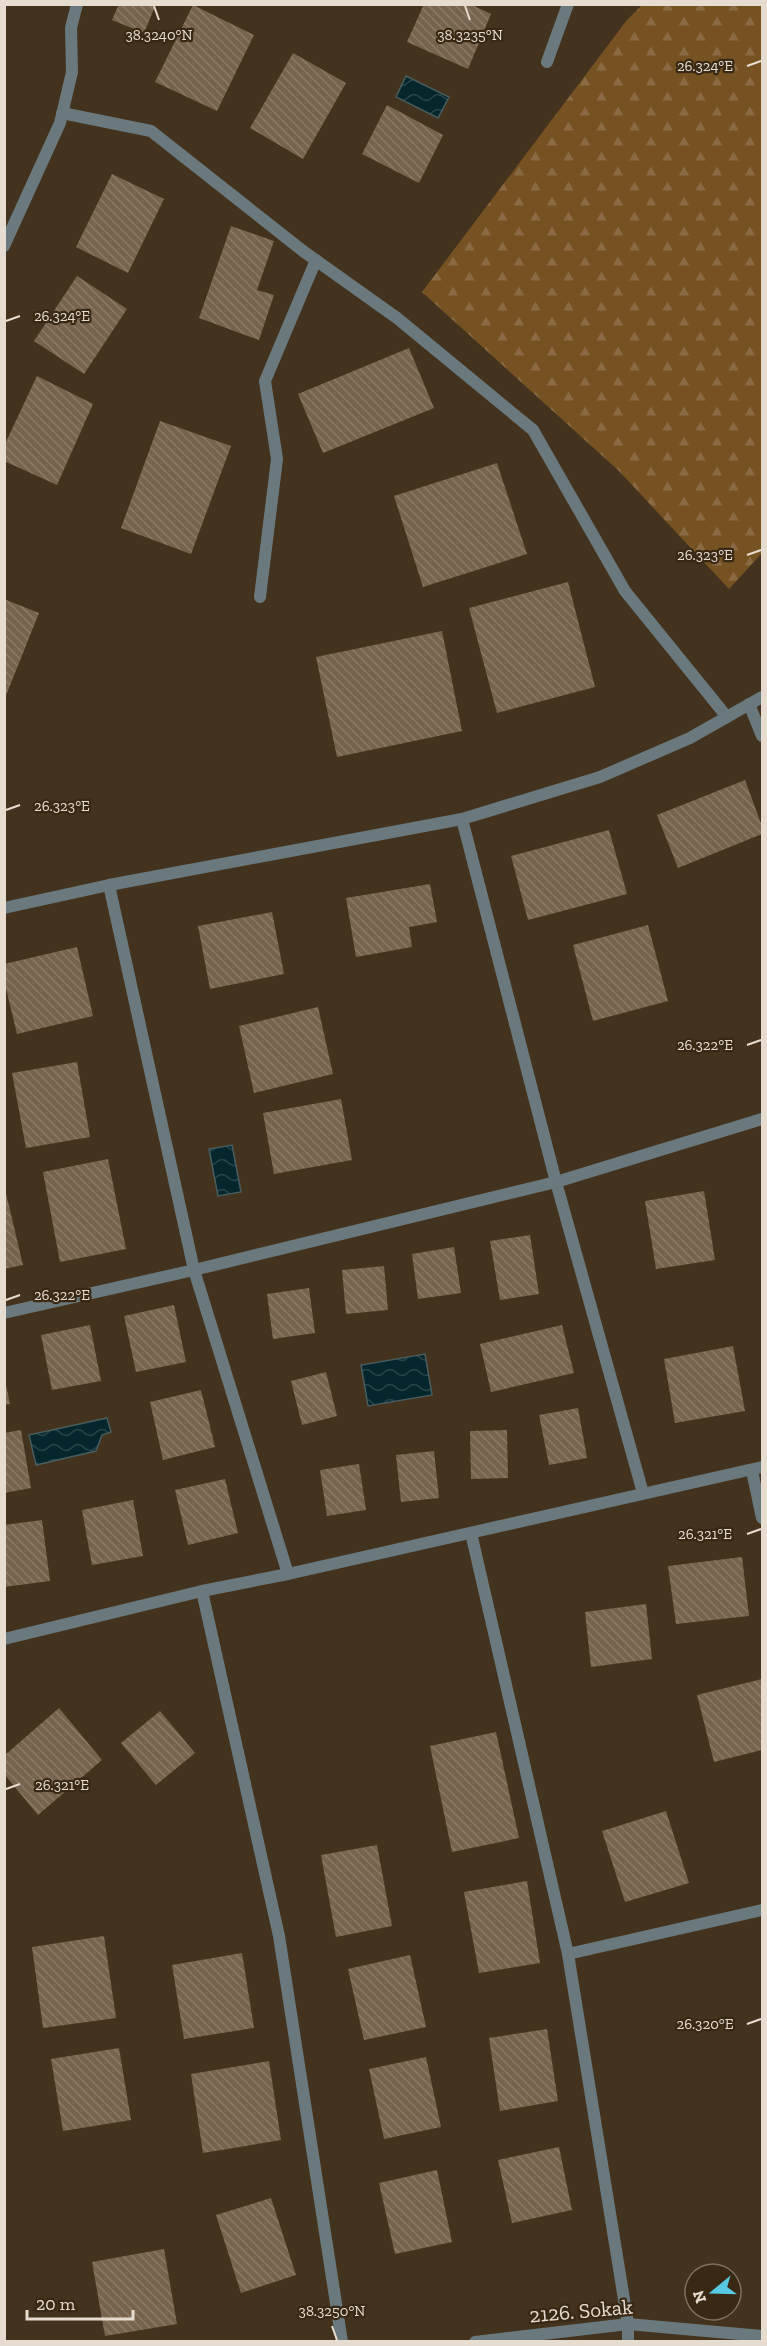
<svg xmlns="http://www.w3.org/2000/svg" width="767" height="2346" font-family="'Zilla Slab',serif">
<style>
.forest{fill:url(#forest-firs)}
.water{fill:url(#water-waves);stroke:#495d5e;stroke-width:1.5}
.building{fill:url(#building-back-hatch)}
.lines{fill:none;stroke-linecap:round;stroke-linejoin:round}
.street{stroke:#6a797d;stroke-width:12}
.ticks{fill:none;stroke:#e7dcd0;stroke-width:2}
.labels{text-anchor:middle;stroke-width:4.5;stroke-linejoin:round;paint-order:stroke}
.street-label{font-size:21px;fill:#e7dcd0;stroke:#382814}
.ticks-label{font-size:15px;text-anchor:middle;fill:#e7dcd0;stroke:#382814;stroke-width:4.5;stroke-linejoin:round;paint-order:stroke}
</style>
<defs>
<pattern id="forest-firs" width="22" height="20" patternUnits="userSpaceOnUse" patternTransform="scale(1.5)"><rect width="22" height="20" fill="#765223"/><path d="M5 1l3.5 6h-7zM16 11l3.5 6h-7z" fill="#8a6a42"/></pattern>
<pattern id="water-waves" width="16" height="10" patternUnits="userSpaceOnUse" patternTransform="scale(1.5)"><rect width="16" height="10" fill="#05262d"/><path d="M0 5q4-4 8 0t8 0" fill="none" stroke="#29454a"/></pattern>
<pattern id="building-back-hatch" width="6" height="6" patternUnits="userSpaceOnUse" patternTransform="scale(1.5)"><rect width="6" height="6" fill="#77644e"/><path d="M-1 5l2 2M0 0l6 6M5-1l2 2" fill="none" stroke="#8a7a66"/></pattern>
</defs>
<rect width="100%" height="100%" fill="#43321d"/>
<path class="forest" d="M643 4 762 5V553L729 589 619 471 422 292 627 20Z"/>
<g class="water">
<path d="M406 76 449 97 438 118 396 97Z"/>
<path d="M232 1145 241 1192 218 1196 209 1149Z"/>
<path d="M425 1354 432 1395 368 1406 361 1365Z"/>
<path d="M107 1418 111 1432 102 1435 96 1451 36 1465 29 1435Z"/>
</g>
<g class="building">
<path d="M119 4H156L144 33 112 20Z"/>
<path d="M424 4H470L491 14 468 69 407 42Z"/>
<path d="M193 5 254 35 217 111 155 82Z"/>
<path d="M293 53 346 83 303 159 250 128Z"/>
<path d="M387 105 443 135 419 183 362 154Z"/>
<path d="M112 174 164 199 128 273 76 247Z"/>
<path d="M231 226 274 241 257 290 274 295 259 340 199 318Z"/>
<path d="M77 276 127 309 84 374 34 341Z"/>
<path d="M409 348 434 408 323 453 298 394Z"/>
<path d="M37 376 93 404 57 485 4 461V446Z"/>
<path d="M160 421 231 446 191 554 121 528Z"/>
<path d="M497 463 527 554 423 587 394 496Z"/>
<path d="M568 582 595 687 497 713 469 608Z"/>
<path d="M4 599 39 613 5 698H4Z"/>
<path d="M442 631 462 731 337 757 316 657Z"/>
<path d="M745 780 762 826V834L678 868 657 815Z"/>
<path d="M609 830 627 894 528 920 511 856Z"/>
<path d="M430 884 437 922 409 927 412 947 356 957 346 898Z"/>
<path d="M272 912 284 974 210 989 198 926Z"/>
<path d="M648 925 668 1001 593 1021 573 945Z"/>
<path d="M77 947 93 1016 17 1034 4 980V964Z"/>
<path d="M318 1007 333 1074 254 1093 239 1026Z"/>
<path d="M77 1062 90 1137 26 1148 12 1073Z"/>
<path d="M341 1099 352 1160 274 1174 263 1113Z"/>
<path d="M108 1159 126 1249 60 1262 43 1172Z"/>
<path d="M4 1185 23 1265 4 1269Z"/>
<path d="M704 1191 715 1260 656 1269 645 1201Z"/>
<path d="M530 1235 539 1294 500 1300 490 1241Z"/>
<path d="M454 1247 461 1293 418 1299 412 1254Z"/>
<path d="M384 1266 388 1310 346 1314 342 1270Z"/>
<path d="M309 1288 315 1333 273 1339 267 1294Z"/>
<path d="M174 1305 186 1362 136 1372 124 1316Z"/>
<path d="M90 1325 101 1381 52 1390 41 1335Z"/>
<path d="M562 1325 574 1373 491 1392 480 1344Z"/>
<path d="M733 1346 745 1411 675 1423 664 1359Z"/>
<path d="M326 1372 337 1416 302 1425 291 1381Z"/>
<path d="M4 1375 10 1404 4 1405Z"/>
<path d="M201 1390 215 1447 163 1460 150 1402Z"/>
<path d="M578 1408 587 1458 549 1465 539 1415Z"/>
<path d="M21 1430 31 1488 4 1493V1433Z"/>
<path d="M507 1430 508 1478 471 1479 470 1431Z"/>
<path d="M434 1451 439 1498 401 1502 396 1455Z"/>
<path d="M359 1464 366 1510 327 1516 320 1470Z"/>
<path d="M225 1479 238 1533 188 1545 175 1490Z"/>
<path d="M133 1500 143 1556 92 1565 82 1510Z"/>
<path d="M42 1520 50 1581 4 1587V1525Z"/>
<path d="M742 1557 749 1616 676 1624 668 1566Z"/>
<path d="M646 1604 652 1659 591 1667 585 1612Z"/>
<path d="M762 1679V1750L714 1762 697 1695Z"/>
<path d="M59 1708 102 1760 38 1815 5 1775V1755Z"/>
<path d="M160 1711 195 1753 156 1785 121 1743Z"/>
<path d="M496 1732 519 1838 452 1852 430 1746Z"/>
<path d="M666 1811 689 1883 625 1902 602 1831Z"/>
<path d="M377 1845 392 1926 336 1937 321 1855Z"/>
<path d="M527 1881 540 1963 479 1973 464 1892Z"/>
<path d="M104 1936 116 2018 43 2028 32 1947Z"/>
<path d="M242 1953 254 2028 184 2039 172 1965Z"/>
<path d="M410 1955 426 2027 364 2040 348 1969Z"/>
<path d="M547 2029 558 2101 500 2111 489 2038Z"/>
<path d="M119 2048 131 2120 63 2131 51 2059Z"/>
<path d="M426 2057 441 2127 384 2139 369 2069Z"/>
<path d="M269 2061 281 2140 203 2153 191 2074Z"/>
<path d="M559 2147 572 2210 512 2223 498 2160Z"/>
<path d="M437 2170 452 2242 395 2254 379 2183Z"/>
<path d="M271 2198 296 2275 241 2293 216 2215Z"/>
<path d="M164 2249 177 2324 105 2336 92 2262Z"/>
</g>
<g class="lines">
<g class="street">
<path d="M547 62 568 4"/>
<path d="M62 113 151 131 303 251 397 318 533 430 625 591 727 717"/>
<path d="M4 246 60 123 72 72 71 28 77 4"/>
<path d="M260 597 277 459 265 381 316 260"/>
<path d="M749 704 762 736"/>
<path d="M462 819 556 1182 643 1493"/>
<path d="M109 885 194 1270 288 1574"/>
<path d="M4 908 109 885 462 819 600 777 690 738 762 697"/>
<path d="M4 1313 194 1270 556 1182 762 1119"/>
<path d="M752 1471 762 1518"/>
<path d="M471 1533 568 1954 628 2324V2342"/>
<path d="M202 1591 279 1936 342 2342"/>
<path d="M4 1639 202 1591 288 1574 762 1467"/>
<path d="M568 1954 762 1910"/>
<path d="M475 2342 628 2324 762 2336"/>
</g>
</g>
<path class="ticks" d="M154 6 159 20M465 6 470 20M747 66 761 61M6 321 20 316M747 555 761 550M6 810 20 805M747 1045 761 1040M6 1300 20 1295M747 1534 761 1529M6 1789 20 1784M747 2024 761 2019M332 2326 337 2340"/>
<g class="labels">
<g class="street-label">
<text transform="translate(581 2311) rotate(-5)" y="7">2126. Sokak</text>
</g>
</g>
<g class="ticks-label">
<text x="159" y="40">38.3240°N</text>
<text x="470" y="40">38.3235°N</text>
<text x="705" y="71">26.324°E</text>
<text x="62" y="321">26.324°E</text>
<text x="705" y="560">26.323°E</text>
<text x="62" y="811">26.323°E</text>
<text x="705" y="1050">26.322°E</text>
<text x="62" y="1300">26.322°E</text>
<text x="705" y="1539">26.321°E</text>
<text x="62" y="1790">26.321°E</text>
<text x="705" y="2029">26.320°E</text>
<text x="332" y="2316">38.3250°N</text>
</g>
<rect width="767" height="2346" fill="none" stroke="#e7dcd0" stroke-width="12"/>
<g transform="translate(713 2292) rotate(251)"><circle r="28" fill="#382814" stroke="#7e705f" stroke-width="1.5"/>
<path d="M0-4.5L10 22L0 15L-10 22Z" fill="#57c9e2"/>
<text y="-9" font-size="16" font-weight="bold" text-anchor="middle" fill="#e7dcd0">N</text>
</g>
<path d="M27 2310v9h106v-9" fill="none" stroke="#e7dcd0" stroke-width="3"/>
<text x="36" y="2310" font-size="18" fill="#e7dcd0" stroke="#382814" stroke-width="4.5" paint-order="stroke">20 m</text>
</svg>
